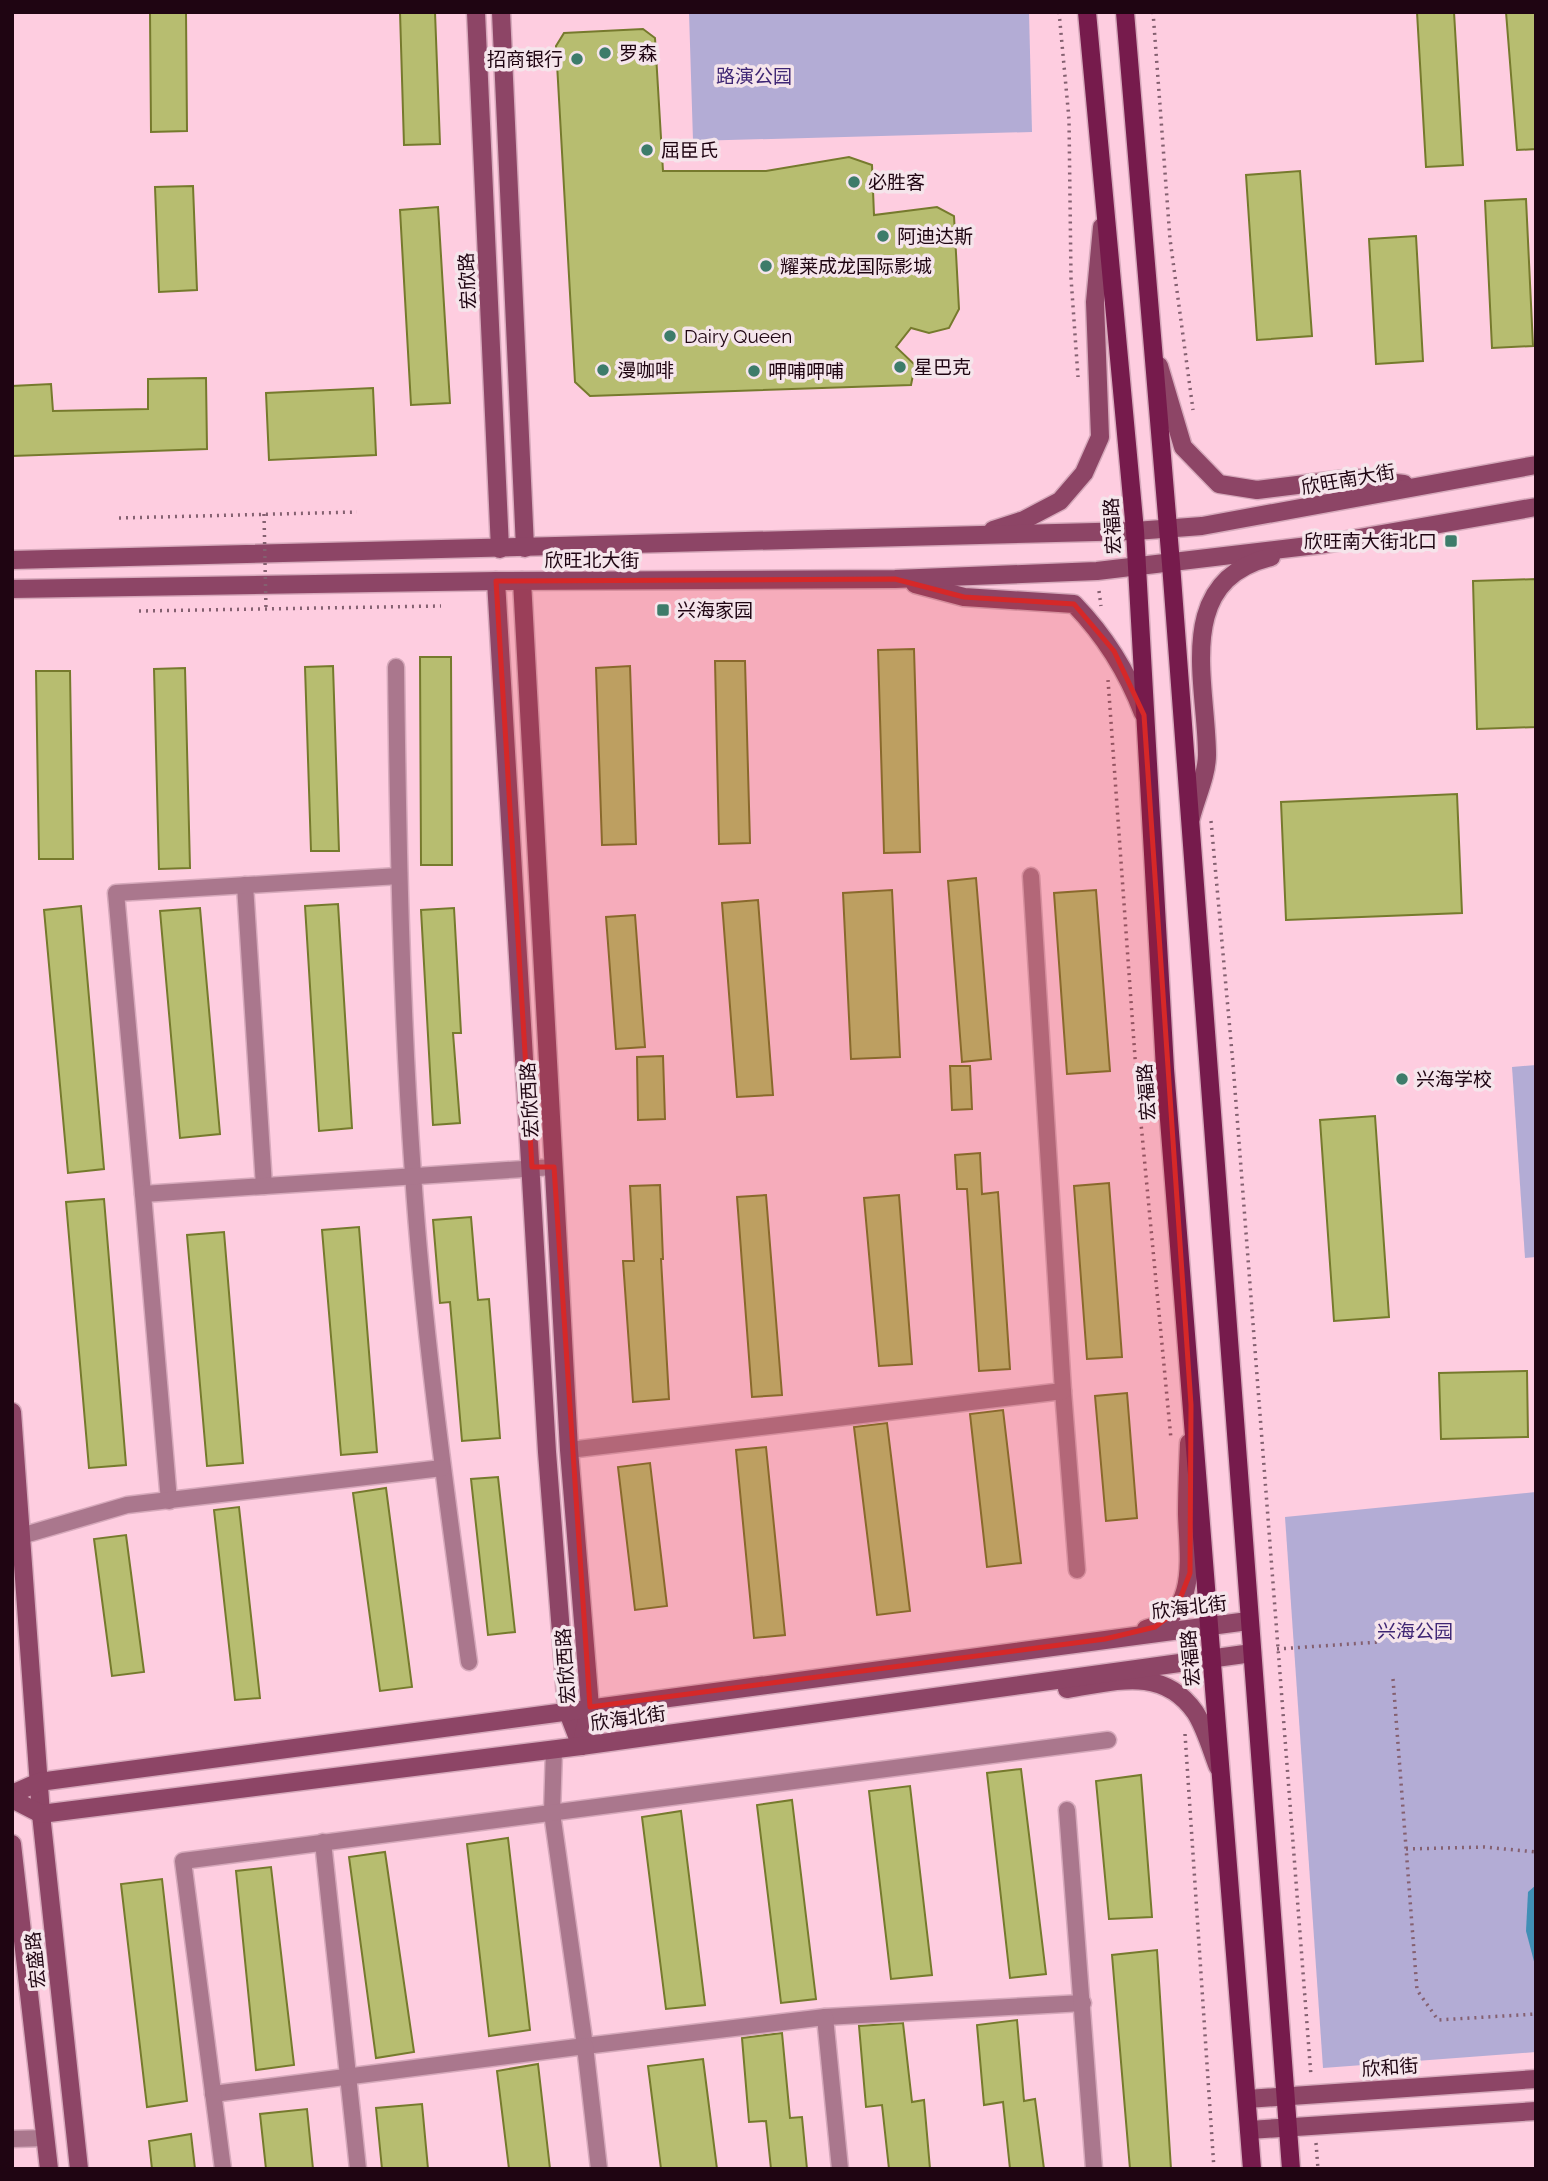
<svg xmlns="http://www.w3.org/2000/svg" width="1548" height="2181" font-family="Raleway,'Noto Sans SC',sans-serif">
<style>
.green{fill:#b3acd5}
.water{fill:#418fb6}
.building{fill:#b7bd70;stroke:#767a2d;stroke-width:2}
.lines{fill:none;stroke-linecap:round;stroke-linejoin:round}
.street-casing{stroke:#d6a9bb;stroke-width:19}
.secondary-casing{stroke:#d6a9bb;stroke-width:21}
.primary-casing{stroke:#d6a9bb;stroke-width:21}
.path{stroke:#846070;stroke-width:3.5;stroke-dasharray:2 5;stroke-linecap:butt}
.street{stroke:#aa778d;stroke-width:16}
.secondary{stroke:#8d4566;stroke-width:18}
.primary{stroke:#761b4c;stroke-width:18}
.path-bridge{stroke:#846070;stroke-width:3.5;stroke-dasharray:2 5;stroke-linecap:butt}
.marked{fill:#d62828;fill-opacity:0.2;stroke:#d62828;stroke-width:5;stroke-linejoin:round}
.poi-dot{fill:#3d7c6a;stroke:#f5e5eb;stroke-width:2.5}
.labels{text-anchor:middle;stroke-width:7;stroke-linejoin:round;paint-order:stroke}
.poi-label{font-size:19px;fill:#1f0512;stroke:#f5e5eb;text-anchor:start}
.park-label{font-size:19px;fill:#3e2674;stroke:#f5e5eb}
.street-label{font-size:19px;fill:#1f0512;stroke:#f5e5eb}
</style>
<rect width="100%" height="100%" fill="#fecde0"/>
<g class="green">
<path d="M689 12H1029L1032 132 693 141Z"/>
<path d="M1536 1065V1257L1525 1258 1512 1067Z"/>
<path d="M1536 1492V2052L1323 2068 1285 1517Z"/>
</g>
<path class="water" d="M1536 1885V1969L1526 1931 1528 1892Z"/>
<g class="building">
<path d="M150 12H186L187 131 151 132Z"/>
<path d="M400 12H435L440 144 404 145Z"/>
<path d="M1417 12H1454L1463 165 1426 167Z"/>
<path d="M1506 12H1536V149L1517 150Z"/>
<path d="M643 29 655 38 663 171H766L849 157 872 165 874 215 937 207 954 216 959 309 949 328 929 333 911 328 896 347 915 365 911 385 590 396 575 382 556 46 564 33Z"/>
<path d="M1300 171 1312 336 1257 340 1246 175Z"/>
<path d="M193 186 197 290 159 292 155 187Z"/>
<path d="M1526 199 1533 346 1492 348 1485 201Z"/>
<path d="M438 207 450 403 411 405 400 210Z"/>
<path d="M1416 236 1423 361 1376 364 1369 239Z"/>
<path d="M206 378 207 449 12 456V386L51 384 53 411 148 409V379Z"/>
<path d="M373 388 376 455 269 460 266 393Z"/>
<path d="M1536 579V727L1477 729 1473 581Z"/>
<path d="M914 649 920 852 884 853 878 650Z"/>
<path d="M420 657H451L452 865H421Z"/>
<path d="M715 661H745L750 843 719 844Z"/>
<path d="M333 666 339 851H311L305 667Z"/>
<path d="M630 666 636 844 602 845 596 668Z"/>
<path d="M185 668 190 868 159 869 154 669Z"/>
<path d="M36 671H70L73 859H39Z"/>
<path d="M1457 794 1462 913 1286 920 1281 802Z"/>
<path d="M976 878 991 1059 962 1062 948 881Z"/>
<path d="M892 890 900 1057 851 1059 843 893Z"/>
<path d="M1096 890 1110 1071 1067 1074 1054 893Z"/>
<path d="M758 900 773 1095 737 1097 722 903Z"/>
<path d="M338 904 352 1128 319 1131 305 906Z"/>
<path d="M81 906 104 1169 68 1173 44 910Z"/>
<path d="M200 908 220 1134 180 1138 160 911Z"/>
<path d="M454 908 461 1033H453L460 1123 433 1125 421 910Z"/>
<path d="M635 915 645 1047 616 1049 606 917Z"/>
<path d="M663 1056 665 1119 638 1120 637 1057Z"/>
<path d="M950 1066H970L972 1109 952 1110Z"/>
<path d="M1375 1116 1389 1317 1334 1321 1320 1120Z"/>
<path d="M980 1153 982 1194 998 1192 1010 1369 979 1371 967 1189H957L955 1155Z"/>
<path d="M1109 1183 1122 1357 1087 1359 1074 1186Z"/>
<path d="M660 1185 663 1259H661L669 1399 633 1402 623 1261H634L630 1186Z"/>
<path d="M766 1195 782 1395 752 1397 737 1197Z"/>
<path d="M899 1195 912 1364 879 1366 864 1198Z"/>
<path d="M104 1199 126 1465 89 1468 66 1202Z"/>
<path d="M471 1217 478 1300 489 1299 500 1438 462 1441 450 1302 440 1303 433 1220Z"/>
<path d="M359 1227 377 1452 341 1455 322 1230Z"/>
<path d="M224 1232 243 1463 207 1466 187 1235Z"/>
<path d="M1527 1371 1528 1437 1441 1439 1439 1373Z"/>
<path d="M1127 1393 1137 1518 1106 1521 1095 1396Z"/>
<path d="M1003 1410 1021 1563 987 1567 970 1414Z"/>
<path d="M887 1423 910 1611 877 1615 854 1427Z"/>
<path d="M766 1447 785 1635 754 1638 736 1450Z"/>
<path d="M650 1463 667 1606 635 1610 618 1467Z"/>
<path d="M498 1477 515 1632 488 1635 471 1479Z"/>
<path d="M386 1488 412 1687 380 1691 353 1493Z"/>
<path d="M239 1507 260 1698 235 1700 214 1510Z"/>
<path d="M126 1535 144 1672 112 1676 94 1539Z"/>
<path d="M1021 1769 1046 1974 1010 1978 987 1773Z"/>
<path d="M1141 1775 1152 1917 1109 1919 1096 1781Z"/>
<path d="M910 1786 932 1975 891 1979 869 1791Z"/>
<path d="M792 1800 816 1999 781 2003 757 1805Z"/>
<path d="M681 1811 705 2005 666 2009 642 1817Z"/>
<path d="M508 1838 530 2030 489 2036 467 1844Z"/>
<path d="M385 1852 414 2052 376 2058 349 1857Z"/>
<path d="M271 1867 294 2065 256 2070 236 1871Z"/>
<path d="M162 1879 187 2101 147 2107 121 1884Z"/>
<path d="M1157 1950 1171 2169H1130L1112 1955Z"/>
<path d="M1017 2020 1024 2101 1035 2099 1044 2169H1010L1003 2102 984 2105 977 2025Z"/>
<path d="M903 2023 912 2102 924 2100 930 2169H889L882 2105 866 2107 859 2026Z"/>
<path d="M782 2033 790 2118 802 2117 807 2169H771L766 2121 749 2122 742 2038Z"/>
<path d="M703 2059 717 2169H661L648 2066Z"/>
<path d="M538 2064 550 2169H509L497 2071Z"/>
<path d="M422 2104 428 2169H382L376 2108Z"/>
<path d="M307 2109 313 2169H266L260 2114Z"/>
<path d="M191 2134 195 2169H152L149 2141Z"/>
</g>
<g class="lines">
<g class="street-casing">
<g id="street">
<path d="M396 667C398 836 401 1005 413 1174 424 1337 447 1500 469 1662"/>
<path d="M245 885 264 1186"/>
<path d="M143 1194 116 893 399 876"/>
<path d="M1063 1391 1077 1570"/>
<path d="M569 1450 1063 1391 1031 876"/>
<path d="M169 1501 143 1194 554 1167"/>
<path d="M21 1536 127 1505 442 1468"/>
<path d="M554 1750 552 1813 585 2046 825 2017 1083 2003"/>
<path d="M1067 1810 1094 2169"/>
<path d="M323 1842 358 2169"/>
<path d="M825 2017 840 2169"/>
<path d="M213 2094 585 2046 599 2169"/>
<path d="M12 2139 46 2138"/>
<path d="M223 2169 183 1861 1108 1740"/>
</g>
</g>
<g class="secondary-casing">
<g id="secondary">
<path d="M476 12 500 549"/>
<path d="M501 12 525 548"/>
<path d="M1159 366 1183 447 1219 484 1257 490 1354 478 1404 484"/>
<path d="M993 530 1024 520 1060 501 1084 473 1100 437 1095 302 1102 227"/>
<path d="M12 560 1135 531 1202 526 1536 465"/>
<path d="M496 581 547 1452 567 1710 581 1746"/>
<path d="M522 581 569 1450 590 1707 581 1746"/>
<path d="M915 584 964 597 1074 604C1106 637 1127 671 1143 713"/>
<path d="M12 589 496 581 895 579 1097 571 1325 544 1536 507"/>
<path d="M1191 818C1196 798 1207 775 1207 755 1207 684 1172 581 1271 557"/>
<path d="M12 1412 41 1814 79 2169"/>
<path d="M1146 1629C1200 1616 1188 1555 1187 1514 1187 1490 1188 1467 1189 1443"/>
<path d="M1067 1689C1114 1682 1162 1665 1195 1712 1205 1727 1211 1749 1218 1767"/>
<path d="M12 1794 39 1782 1248 1621"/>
<path d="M12 1799 41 1814 581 1746 1252 1653"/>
<path d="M12 1844 49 2169"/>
<path d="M1247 2099 1536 2079"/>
<path d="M1249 2130 1536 2111"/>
</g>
</g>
<g class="primary-casing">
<g id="primary">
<path d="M1087 12 1135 531 1165 1069 1252 2169"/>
<path d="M1125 12 1171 564 1291 2169"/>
</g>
</g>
<g class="path">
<path d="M1059 12 1069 119 1071 278 1078 377"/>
<path d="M1153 12 1170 239 1193 410"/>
<path d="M119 518 357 512"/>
<path d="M1099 591 1101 606"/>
<path d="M139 611 441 606"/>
<path d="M1108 680 1136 1071 1171 1439"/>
<path d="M1211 821 1233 1064 1311 2076"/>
<path d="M1277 1649 1379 1642"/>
<path d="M1393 1679 1417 1990 1438 2020 1536 2014"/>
<path d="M1185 1734 1214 2169"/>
<path d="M1406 1849 1484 1847 1536 1852"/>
<path d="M1316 2143 1318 2169"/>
</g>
<use href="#street" class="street"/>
<use href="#secondary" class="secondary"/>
<use href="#primary" class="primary"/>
<path class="path-bridge" d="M264 514 266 609"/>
</g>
<path class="marked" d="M895 579 964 597 1074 604 1114 651 1144 715 1191 1405 1190 1573 1175 1612 1155 1627 1105 1639 590 1707 554 1167H532L496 581Z"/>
<g class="poi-dot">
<circle cx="605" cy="53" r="7"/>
<circle cx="577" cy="59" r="7"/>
<circle cx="647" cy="150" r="7"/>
<circle cx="854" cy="182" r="7"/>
<circle cx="883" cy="236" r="7"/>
<circle cx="766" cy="266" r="7"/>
<circle cx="670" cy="336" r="7"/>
<circle cx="900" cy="367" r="7"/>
<circle cx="603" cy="370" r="7"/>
<circle cx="754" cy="371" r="7"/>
<rect x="1444" y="534" width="14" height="14" rx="3.5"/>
<rect x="656" y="603" width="14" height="14" rx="3.5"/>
<circle cx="1402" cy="1079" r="7"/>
</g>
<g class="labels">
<g class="poi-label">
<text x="619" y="60">罗森</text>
<text x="563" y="66" text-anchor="end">招商银行</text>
<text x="661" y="157">屈臣氏</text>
<text x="868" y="189">必胜客</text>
<text x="897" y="243">阿迪达斯</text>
<text x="780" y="273">耀莱成龙国际影城</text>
<text x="684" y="343">Dairy Queen</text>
<text x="914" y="374">星巴克</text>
<text x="617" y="377">漫咖啡</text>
<text x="768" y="378">呷哺呷哺</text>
<text x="1437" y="548" text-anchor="end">欣旺南大街北口</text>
<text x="677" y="617">兴海家园</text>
<text x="1416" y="1086">兴海学校</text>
</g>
<g class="park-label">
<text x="754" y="83">路演公园</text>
<text x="1415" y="1638">兴海公园</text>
</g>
<g class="street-label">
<text transform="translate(467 281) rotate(-93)" y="7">宏欣路</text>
<text transform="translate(1348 479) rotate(-10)" y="7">欣旺南大街</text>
<text transform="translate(1112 526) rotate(-93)" y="7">宏福路</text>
<text x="592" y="567">欣旺北大街</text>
<text transform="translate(1146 1092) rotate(-94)" y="7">宏福路</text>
<text transform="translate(529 1100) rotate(-93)" y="7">宏欣西路</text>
<text transform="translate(1189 1607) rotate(-7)" y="7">欣海北街</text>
<text transform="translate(1190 1658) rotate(-95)" y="7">宏福路</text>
<text transform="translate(565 1666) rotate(-94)" y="7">宏欣西路</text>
<text transform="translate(628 1718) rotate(-8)" y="7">欣海北街</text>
<text transform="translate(35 1960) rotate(-96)" y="7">宏盛路</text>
<text transform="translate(1390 2067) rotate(-4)" y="7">欣和街</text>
</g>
</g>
<rect width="1548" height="2181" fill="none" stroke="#1f0512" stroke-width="28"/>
</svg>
